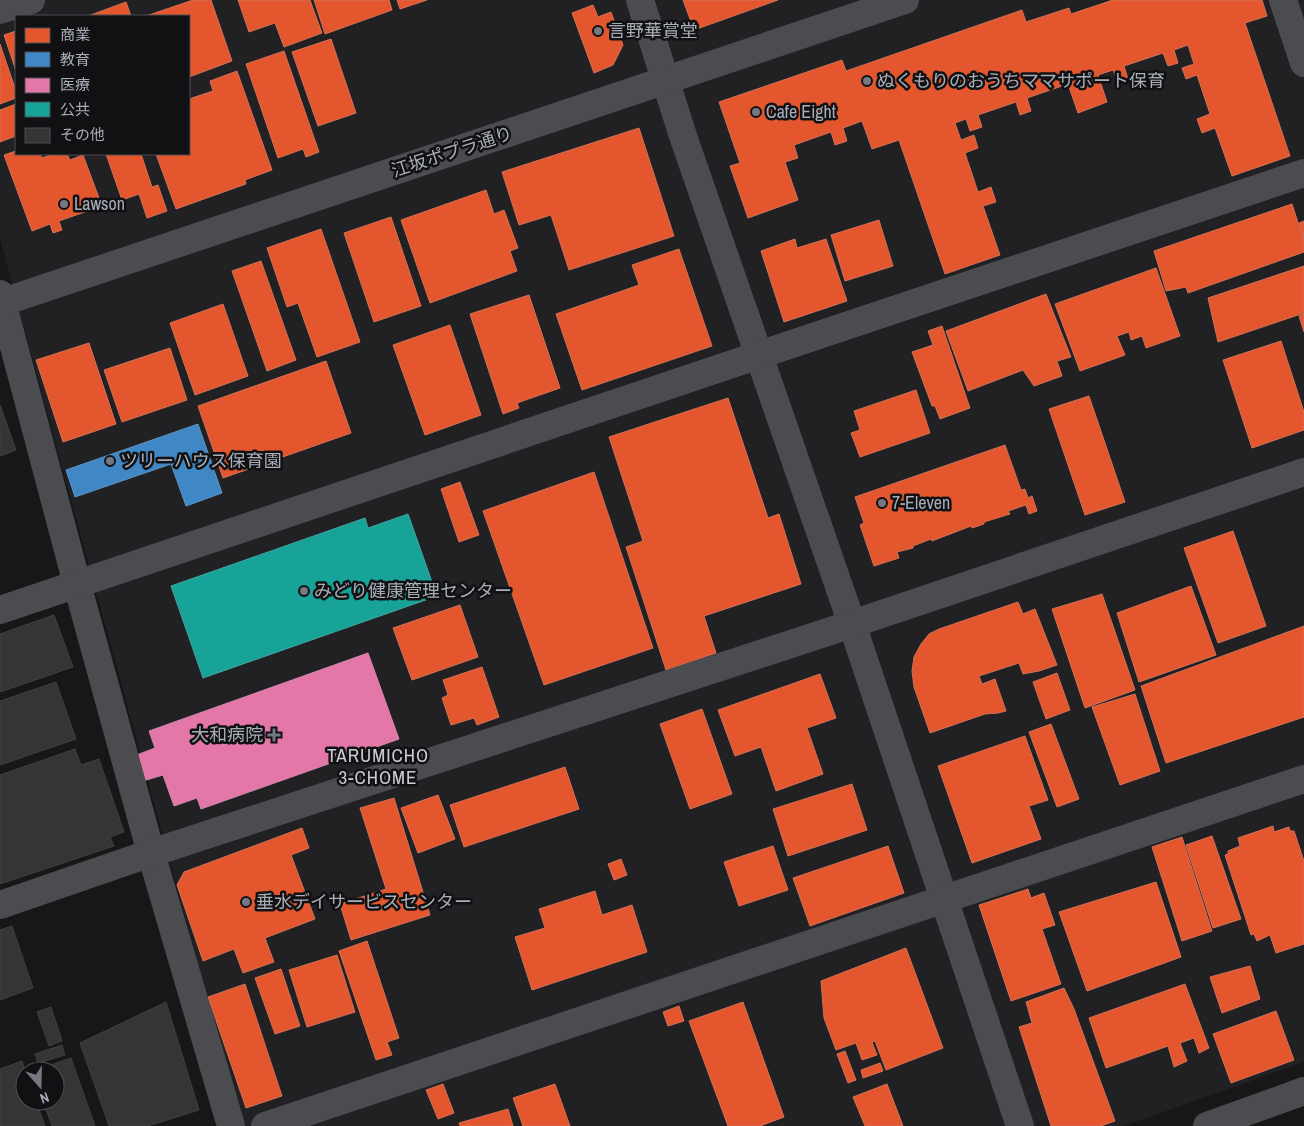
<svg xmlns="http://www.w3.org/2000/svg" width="1304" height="1126" font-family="'Archivo Narrow','Noto Sans JP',sans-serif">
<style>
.built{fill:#212123;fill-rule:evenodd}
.shops{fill:#e4572e;stroke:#d27157}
.schools{fill:#3f88c5;stroke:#5e93c1}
.health{fill:#e377a8;stroke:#d187ad}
.public{fill:#17a398;stroke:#42a6a2}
.building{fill:#353536;stroke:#3f4043}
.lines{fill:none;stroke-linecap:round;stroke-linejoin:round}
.minor{stroke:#4b4c50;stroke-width:28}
.poi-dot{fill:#757880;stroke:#111113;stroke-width:2}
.labels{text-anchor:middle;stroke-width:5;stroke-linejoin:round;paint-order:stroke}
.poi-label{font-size:18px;fill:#a8adb8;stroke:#111113;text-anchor:start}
.street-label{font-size:18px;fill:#a8adb8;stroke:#111113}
.neighbourhood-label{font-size:19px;letter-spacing:1px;fill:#c9ccd4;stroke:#111113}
</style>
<rect width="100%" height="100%" fill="#171717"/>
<path class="built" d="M0 0H1304V1062L1124 1126H242L0 239ZM16 16H189V154H16Z"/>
<g class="shops">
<path d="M193 0H211L232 61 189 77V16H146Z"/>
<path d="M238 0H310L322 33 284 47 275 23 249 32Z"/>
<path d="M314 0H389L392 10 325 34Z"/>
<path d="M397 0H427L400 9Z"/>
<path d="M683 0H778L694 30Z"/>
<path d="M1113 0H1262L1267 16 1245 23 1290 156 1232 176 1215 128 1202 133 1197 119 1210 114 1197 75 1186 79 1182 68 1194 64 1188 45 1174 50 1178 63 1168 66 1163 53 1124 66 1128 79 1118 82 1113 70 1098 75 1107 102 1078 113 1068 84 1027 98 1031 111 1020 115 1016 102 978 115 982 127 970 131 966 119 955 123 961 140 974 135 978 148 965 153 978 192 991 187 996 202 983 206 1000 255 945 274 899 140 872 149 862 121 843 128 847 141 835 145 831 132 794 145 798 158 785 162 798 200 748 218 730 166 740 163 719 102 842 60 846 71 1022 10 1026 22 1069 8 1071 14Z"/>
<path d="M126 2 131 16H88Z"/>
<path d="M593 5 598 17 611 12 623 45 613 65 594 73 572 13Z"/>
<path d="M16 31V71L4 35Z"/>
<path d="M331 39 356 113 318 126 292 52Z"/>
<path d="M0 44 16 91V98L0 104Z"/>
<path d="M284 51 319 152 306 157 303 149 278 158 246 64Z"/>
<path d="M237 71 272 170 245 180 246 184 176 209 156 154H189V99L213 91 210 81Z"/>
<path d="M16 104V136L0 142V110Z"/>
<path d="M639 128 674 236 569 270 551 215 519 225 502 172Z"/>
<path d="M16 151V154H40L42 158 53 154H67L70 160 83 155 102 206 59 221 62 230 53 233 50 224 32 231 4 155Z"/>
<path d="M106 154H141L152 187 158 185 167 211 147 218 139 194 122 200Z"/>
<path d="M486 190 494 214 504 210 518 248 510 251 517 271 430 303 401 220Z"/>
<path d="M1292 204 1304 241V252L1188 293 1186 287 1166 291 1154 251Z"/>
<path d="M391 217 421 306 374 322 344 233Z"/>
<path d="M879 220 893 266 845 281 831 235Z"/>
<path d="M1304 221V239L1299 223Z"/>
<path d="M321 229 360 342 317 357 298 303 287 307 267 248Z"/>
<path d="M795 239 797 248 826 239 847 301 784 322 761 251Z"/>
<path d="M679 249 712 346 582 390 556 314 639 285 632 265Z"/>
<path d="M261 261 296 360 267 371 232 271Z"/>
<path d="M1304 266V313L1218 342 1208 298Z"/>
<path d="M1156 268 1180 336 1146 348 1142 336 1131 340 1129 332 1117 336 1125 355 1080 371 1055 304Z"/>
<path d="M1046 294 1071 357 1057 361 1062 376 1034 386 1023 370 968 391 946 331Z"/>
<path d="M529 295 560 388 517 403 519 408 503 414 470 314Z"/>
<path d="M223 304 248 376 195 395 170 323Z"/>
<path d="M1304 314V332L1299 316Z"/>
<path d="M450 325 481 415 425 435 393 345Z"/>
<path d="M942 326 970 408 940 419 935 406H932L912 352 933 345 928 331Z"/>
<path d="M1281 341 1304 412V430L1252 448 1223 360Z"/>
<path d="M89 343 116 424 63 442 36 360Z"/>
<path d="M170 348 187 400 122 422 104 370Z"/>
<path d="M326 361 351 433 223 478 198 406Z"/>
<path d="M916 390 930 433 860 457 851 433 860 430 854 411Z"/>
<path d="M1089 396 1125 502 1085 515 1049 409Z"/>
<path d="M728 398 768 518 779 514 801 584 704 616 716 653 666 670 626 547 643 541 609 437Z"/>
<path d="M1005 445 1021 490 1025 489 1028 498 1032 496 1037 511 1029 514 1026 505 1008 511 1010 514 984 522V524L972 528 971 526 932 541 931 539 913 546V548L897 552 899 558 874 566 860 525 864 523 855 497Z"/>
<path d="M594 472 653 648 544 685 483 511Z"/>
<path d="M460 482 479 535 459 542 441 489Z"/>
<path d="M1233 531 1266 626 1218 643 1184 548Z"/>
<path d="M1191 586 1216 655 1139 682 1117 613Z"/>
<path d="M1102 594 1135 690 1085 708 1052 609Z"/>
<path d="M1018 602 1023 614 1035 609 1057 665 1039 671 1023 674 1019 663 979 676 982 684 995 679 1006 711 998 713 985 714 930 733 914 687 912 671 914 657 921 644 929 634 939 629Z"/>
<path d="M460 605 478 657 412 680 393 628Z"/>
<path d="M1304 626V717L1166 763 1141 686Z"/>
<path d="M482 667 499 717 477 725 474 718 451 725 442 698 448 695 443 680Z"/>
<path d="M1057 673 1070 710 1046 719 1033 682Z"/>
<path d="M820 674 836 718 807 728 823 774 776 791 761 747 735 756 718 710Z"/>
<path d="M1135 694 1160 771 1120 785 1092 707Z"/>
<path d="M702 709 732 794 690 809 660 724Z"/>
<path d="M1051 724 1079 799 1057 807 1029 732Z"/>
<path d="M1025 736 1048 800 1029 806 1041 839 972 863 938 766Z"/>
<path d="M565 767 579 809 464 847 450 805Z"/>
<path d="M852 784 867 830 788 856 773 809Z"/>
<path d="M438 795 455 839 418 853 401 808Z"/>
<path d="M394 798 430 915 351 940 340 904 386 889 360 808Z"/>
<path d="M1273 826 1274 832 1289 827 1290 831H1294L1304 861V944L1276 953 1270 935 1257 941 1254 934 1251 935 1225 855 1228 854V851L1240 846 1238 838Z"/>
<path d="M302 828 309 848 291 855 315 919 265 938 274 962 243 973 234 949 203 961 177 885 184 872Z"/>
<path d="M1212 836 1241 919 1213 928 1186 845Z"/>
<path d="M1182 837 1212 931 1182 941 1152 847Z"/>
<path d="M773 846 788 890 739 906 724 862Z"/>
<path d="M888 846 904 893 810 926 793 878Z"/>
<path d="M621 859 627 875 614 880 608 864Z"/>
<path d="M1156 882 1181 957 1087 991 1059 912Z"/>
<path d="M1028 889 1031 898 1044 893 1055 925 1042 929 1061 984 1011 1001 979 905Z"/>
<path d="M595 891 602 915 632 905 647 952 532 990 515 937 545 928 539 909Z"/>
<path d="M367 941 399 1038 387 1042 392 1055 376 1060 339 951Z"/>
<path d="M906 948 943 1048 886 1070 875 1041 872 1042 877 1055 862 1060 856 1043 836 1050 824 1018 821 981Z"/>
<path d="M337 955 355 1012 307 1027 289 970Z"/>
<path d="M1250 966 1260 999 1222 1013 1210 977Z"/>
<path d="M281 969 300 1026 275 1034 255 978Z"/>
<path d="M245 984 282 1096 246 1108 208 997Z"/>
<path d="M1185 984 1209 1048 1199 1053 1194 1038 1180 1043 1187 1061 1174 1067 1168 1046 1106 1068 1089 1018Z"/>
<path d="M1064 988 1074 1009 1115 1121 1101 1126H1051L1019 1027 1032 1023 1026 1002Z"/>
<path d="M743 1002 784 1117 760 1126H728L689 1021Z"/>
<path d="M679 1006 684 1021 668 1026 663 1012Z"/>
<path d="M1276 1011 1294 1060 1231 1083 1213 1034Z"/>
<path d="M845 1051 856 1080 848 1083 837 1054Z"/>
<path d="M880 1063 883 1071 863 1078 861 1070Z"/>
<path d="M443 1084 454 1113 438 1119 426 1090Z"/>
<path d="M555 1084 570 1126H523L513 1098Z"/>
<path d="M887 1084 903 1126H865L853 1097Z"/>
<path d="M508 1109 513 1126H460L459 1123Z"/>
</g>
<path class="schools" d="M198 424 222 493 186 506 171 464 75 497 66 470Z"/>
<path class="health" d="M368 653 399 739 201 809 197 798 174 806 163 775 143 781 134 756 155 748 149 731Z"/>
<path class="public" d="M408 514 437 596 203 678 171 586 365 518 368 528Z"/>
<g class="building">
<path d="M0 405 16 450 0 456Z"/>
<path d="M54 615 73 667 0 692V634Z"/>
<path d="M56 682 76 739 0 765V701Z"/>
<path d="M75 749 81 765 99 759 124 832 110 837 114 846 0 884V775Z"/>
<path d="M12 926 33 988 0 1000V930Z"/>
<path d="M166 1002 199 1110 148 1126H109L80 1043Z"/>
<path d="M51 1007 62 1041 49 1046 37 1012Z"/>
<path d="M62 1045 65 1055 38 1063 35 1054Z"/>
<path d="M71 1058 95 1126H52L43 1101H55V1071H33Z"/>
<path d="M22 1061 25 1071V1101H36L45 1126H0V1069Z"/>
</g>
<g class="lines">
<g class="minor">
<path d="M640 0 683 136 852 624 1020 1126"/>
<path d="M1283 0 1304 63"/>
<path d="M0 10 31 0"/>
<path d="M0 294 77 584 151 853 231 1126"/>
<path d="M0 303 905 0"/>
<path d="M0 610 759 355 1304 173"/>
<path d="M0 905 151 853 852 624 1304 472"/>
<path d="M265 1126 1304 779"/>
<path d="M1207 1126 1304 1091"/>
</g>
</g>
<g class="poi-dot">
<circle cx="598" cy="31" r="5"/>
<circle cx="867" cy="81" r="5"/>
<circle cx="756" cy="112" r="5"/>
<circle cx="64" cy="204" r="5"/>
<circle cx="110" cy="461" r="5"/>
<circle cx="882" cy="503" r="5"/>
<circle cx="304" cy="591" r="5"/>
<path d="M271.5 727.5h5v5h5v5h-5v5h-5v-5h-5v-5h5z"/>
<circle cx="246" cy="902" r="5"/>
</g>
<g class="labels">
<g class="poi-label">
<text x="608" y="37">言野華賞堂</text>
<text x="877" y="87">ぬくもりのおうちママサポート保育</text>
<text x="766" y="118">Cafe Eight</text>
<text x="74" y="210">Lawson</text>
<text x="120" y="467">ツリーハウス保育園</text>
<text x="892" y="509">7-Eleven</text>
<text x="314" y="597">みどり健康管理センター</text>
<text x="263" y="741" text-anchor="end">大和病院</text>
<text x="256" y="908">垂水デイサービスセンター</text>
</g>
<g class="street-label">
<text transform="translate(452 152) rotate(-18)" y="6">江坂ポプラ通り</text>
</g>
<g class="neighbourhood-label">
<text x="378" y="762">TARUMICHO<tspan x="378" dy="22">3-CHOME</tspan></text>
</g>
</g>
<rect x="15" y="15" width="175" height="140" fill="#111113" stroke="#4d4f55"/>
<rect x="25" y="28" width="25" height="15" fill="#e4572e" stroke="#4d4f55"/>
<text x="60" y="40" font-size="15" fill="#a8adb8">商業</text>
<rect x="25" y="52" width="25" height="15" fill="#3f88c5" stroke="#4d4f55"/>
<text x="60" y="65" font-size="15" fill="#a8adb8">教育</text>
<rect x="25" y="78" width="25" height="15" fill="#e377a8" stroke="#4d4f55"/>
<text x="60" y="90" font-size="15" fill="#a8adb8">医療</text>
<rect x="25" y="102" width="25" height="15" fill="#17a398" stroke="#4d4f55"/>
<text x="60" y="115" font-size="15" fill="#a8adb8">公共</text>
<rect x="25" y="128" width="25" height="15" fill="#353536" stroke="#4d4f55"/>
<text x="60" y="140" font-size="15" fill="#a8adb8">その他</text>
<g transform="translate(40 1086) rotate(160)"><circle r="24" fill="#111113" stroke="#4d4f55"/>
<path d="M0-4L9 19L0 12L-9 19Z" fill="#757880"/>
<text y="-8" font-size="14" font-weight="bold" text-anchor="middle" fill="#a8adb8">N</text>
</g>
</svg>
